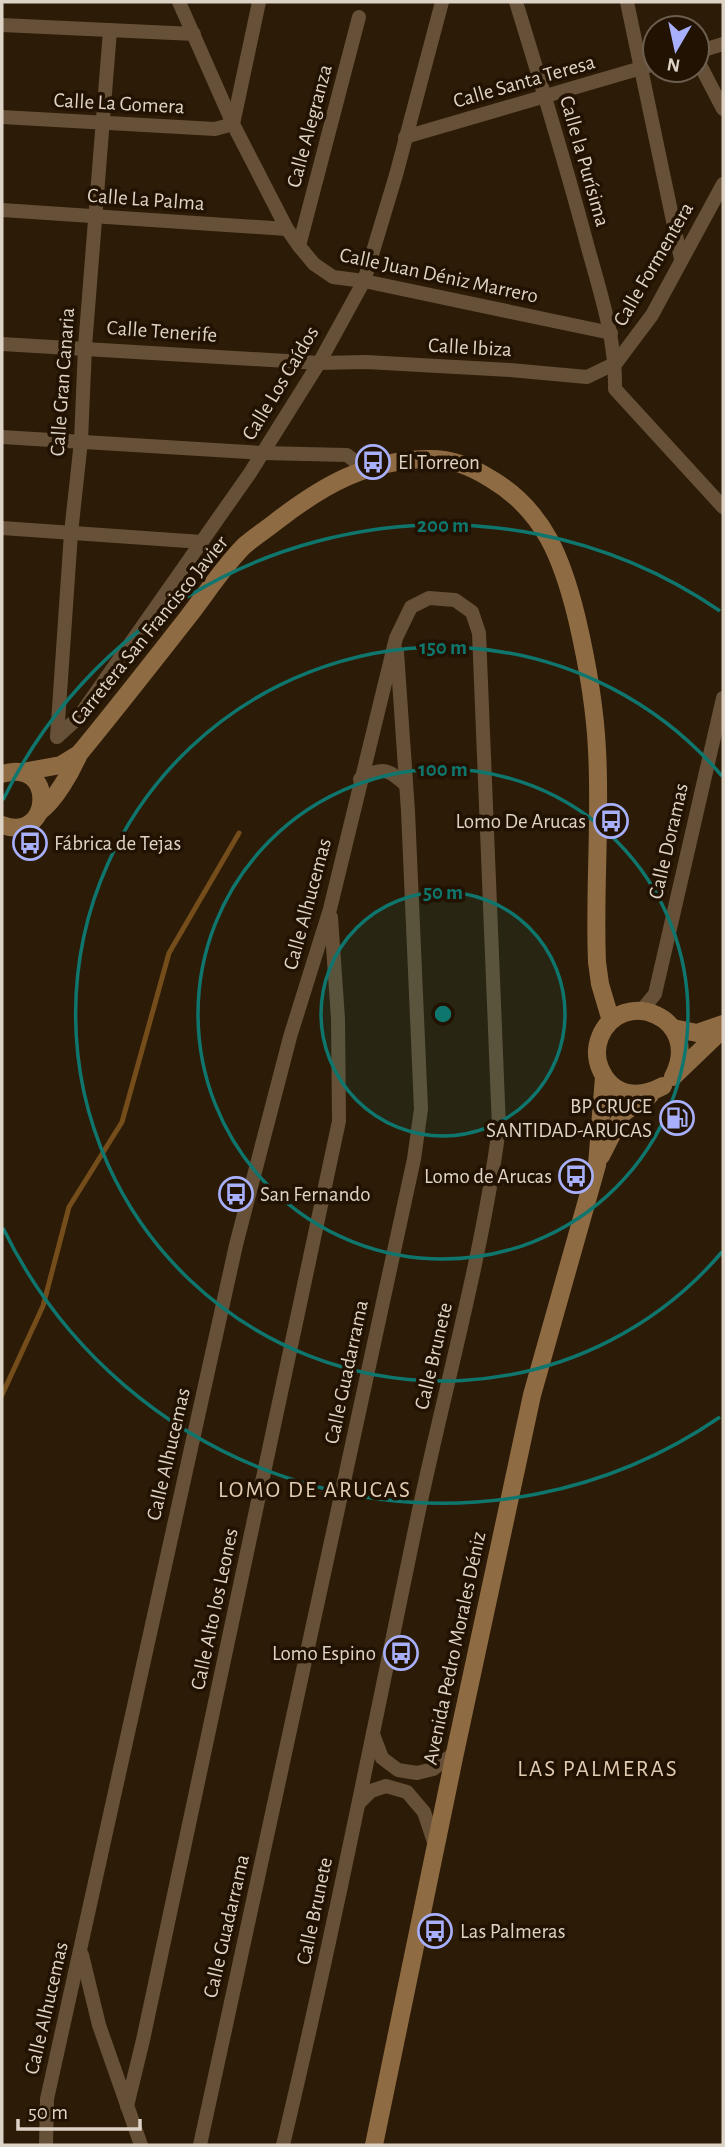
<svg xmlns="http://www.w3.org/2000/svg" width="725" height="2147" font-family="'Alegreya Sans',sans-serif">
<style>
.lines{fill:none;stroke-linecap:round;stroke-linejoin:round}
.stream{stroke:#754d1a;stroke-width:5}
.street{stroke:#665037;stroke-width:14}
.secondary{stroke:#8e6b43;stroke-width:18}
.ring{fill:none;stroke:#0f766e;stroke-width:3.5}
.labels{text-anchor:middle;stroke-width:7;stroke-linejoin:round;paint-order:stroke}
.street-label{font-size:21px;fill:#ded3c7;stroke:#221201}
.poi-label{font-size:21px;fill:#ded3c7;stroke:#221201;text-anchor:start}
.neighbourhood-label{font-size:23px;letter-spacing:2px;fill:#e2cbb3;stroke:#221201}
.centre{fill:#0f766e;stroke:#221201;stroke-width:3.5}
.ring-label{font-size:21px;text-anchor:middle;font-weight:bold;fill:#0f766e;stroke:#221201;stroke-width:7;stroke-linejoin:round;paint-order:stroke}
</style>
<rect width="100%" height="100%" fill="#2c1b07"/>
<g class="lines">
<path class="stream" d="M2 1395 43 1306 69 1207 122 1122 169 953 239 833"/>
<g class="street">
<path d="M179 2 233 124 287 229 299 246 314 264 333 277 364 281 611 333"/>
<path d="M516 2C541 83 566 165 588 248 601 295 616 340 615 389L723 507"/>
<path d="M627 2 681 259"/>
<path d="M2 25 194 34"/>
<path d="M697 52 723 44"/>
<path d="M697 59 723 109"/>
<path d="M2 117 215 129 233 124 259 2"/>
<path d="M405 137 655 64"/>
<path d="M2 210 287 229"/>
<path d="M299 246 359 17"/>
<path d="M2 344 319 363 366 362 510 370 587 377 616 363 652 315 723 184"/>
<path d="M2 437 263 453 347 455 366 470"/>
<path d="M2 528 202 542"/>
<path d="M57 737 78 718 250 473 319 363 364 281 396 175 442 2"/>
<path d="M57 737 71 533 81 441 85 347 110 30"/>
<path d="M360 779C383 767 387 768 406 785"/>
<path d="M641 1011 655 994 723 698"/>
<path d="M373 1734 382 1758 398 1770 417 1773 433 1769 455 1753"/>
<path d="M359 1803 371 1791 386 1786 407 1792 424 1812 436 1848"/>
<path d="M82 1955 99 2025 141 2145"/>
<path d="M127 2106 143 2040 339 1121 338 1019 331 917"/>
<path d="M46 2145 47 2099 236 1245 290 1037 330 909 396 638 411 607 429 598 455 600 472 612 479 633 499 1128C482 1257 446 1383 419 1510 375 1722 333 1935 283 2145"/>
<path d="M200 2145 414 1159 421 1109 408 811 397 652"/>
</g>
<g class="secondary">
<path d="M22 772 61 765 79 754"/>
<path d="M2 774C57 757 52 844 2 825"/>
<path d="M39 812C55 801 71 772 79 754 116 709 152 663 188 617 206 594 223 567 244 546 254 537 267 529 278 520 325 484 366 461 427 459 451 458 471 466 491 479 545 511 563 561 577 619 587 662 595 706 597 750 601 821 594 892 597 962L600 984 611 1021"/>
<path d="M673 1028 697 1033 723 1024"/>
<path d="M674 1076 723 1029"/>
<path d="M663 1086C639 1099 612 1097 600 1068 596 1058 596 1047 600 1037 621 985 704 1017 673 1077"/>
<path d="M601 1156 623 1113 650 1095"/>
<path d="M374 2145 455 1753 532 1395 597 1165 604 1077"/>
</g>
</g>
<circle cx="443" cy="1014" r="122" fill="#0f766e" fill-opacity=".12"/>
<g class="ring">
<circle cx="443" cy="1014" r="122"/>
<circle cx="443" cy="1014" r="245"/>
<path d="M722 1252A367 367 0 1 1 722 776"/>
<path d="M720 1417A489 489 0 0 1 3 1228M3 800A489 489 0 0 1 720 611"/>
</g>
<defs>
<g id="bus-ring" transform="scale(1.75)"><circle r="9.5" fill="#221201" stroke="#a8b0fc" stroke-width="1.5"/><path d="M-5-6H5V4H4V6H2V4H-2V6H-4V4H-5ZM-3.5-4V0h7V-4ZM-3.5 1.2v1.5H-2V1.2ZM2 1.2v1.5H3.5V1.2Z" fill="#a8b0fc"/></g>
<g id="fuel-ring" transform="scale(1.75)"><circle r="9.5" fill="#221201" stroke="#a8b0fc" stroke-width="1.5"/><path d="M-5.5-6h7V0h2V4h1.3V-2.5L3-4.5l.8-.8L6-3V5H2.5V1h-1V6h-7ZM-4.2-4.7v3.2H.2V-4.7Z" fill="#a8b0fc"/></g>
</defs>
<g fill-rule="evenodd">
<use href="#bus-ring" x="373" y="462"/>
<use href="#bus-ring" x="611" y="821"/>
<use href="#bus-ring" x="30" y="843"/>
<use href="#fuel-ring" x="677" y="1118"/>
<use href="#bus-ring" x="576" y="1176"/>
<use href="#bus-ring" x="236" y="1194"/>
<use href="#bus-ring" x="401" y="1653"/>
<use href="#bus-ring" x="435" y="1931"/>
</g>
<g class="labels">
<g class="street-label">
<text transform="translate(524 81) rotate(-16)" y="7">Calle Santa Teresa</text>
<text transform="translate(119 103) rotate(3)" y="7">Calle La Gomera</text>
<text transform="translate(309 126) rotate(-75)" y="7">Calle Alegranza</text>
<text transform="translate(585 161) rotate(74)" y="7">Calle la Purísima</text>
<text transform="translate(146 199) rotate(4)" y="7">Calle La Palma</text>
<text transform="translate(653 264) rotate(-60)" y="7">Calle Formentera</text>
<text transform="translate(439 275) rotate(12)" y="7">Calle Juan Déniz Marrero</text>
<text transform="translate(162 331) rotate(4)" y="7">Calle Tenerife</text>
<text transform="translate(470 347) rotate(3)" y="7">Calle Ibiza</text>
<text transform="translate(62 382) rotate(-86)" y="7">Calle Gran Canaria</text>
<text transform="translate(280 383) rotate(-59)" y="7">Calle Los Caídos</text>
<text transform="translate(149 630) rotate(-51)" y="7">Carretera San Francisco Javier</text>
<text transform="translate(668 841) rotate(-77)" y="7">Calle Doramas</text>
<text transform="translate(307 904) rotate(-75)" y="7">Calle Alhucemas</text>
<text transform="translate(433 1356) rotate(-77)" y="7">Calle Brunete</text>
<text transform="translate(346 1372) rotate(-78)" y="7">Calle Guadarrama</text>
<text transform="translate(168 1454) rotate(-77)" y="7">Calle Alhucemas</text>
<text transform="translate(214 1609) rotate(-78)" y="7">Calle Alto los Leones</text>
<text transform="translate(454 1648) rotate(-78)" y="7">Avenida Pedro Morales Déniz</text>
<text transform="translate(314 1911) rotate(-78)" y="7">Calle Brunete</text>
<text transform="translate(226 1926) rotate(-77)" y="7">Calle Guadarrama</text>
<text transform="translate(46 2008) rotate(-77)" y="7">Calle Alhucemas</text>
</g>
<g class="poi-label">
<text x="398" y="469">El Torreon</text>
<text x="586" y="828" text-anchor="end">Lomo De Arucas</text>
<text x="54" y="850">Fábrica de Tejas</text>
<text x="652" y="1113" text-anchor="end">BP CRUCE<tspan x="652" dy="24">SANTIDAD-ARUCAS</tspan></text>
<text x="552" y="1183" text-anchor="end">Lomo de Arucas</text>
<text x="260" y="1201">San Fernando</text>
<text x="376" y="1660" text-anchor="end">Lomo Espino</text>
<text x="460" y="1938">Las Palmeras</text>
</g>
<g class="neighbourhood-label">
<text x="315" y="1497">LOMO DE ARUCAS</text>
<text x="598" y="1776">LAS PALMERAS</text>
</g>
</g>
<circle cx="443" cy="1014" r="10" class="centre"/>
<g class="ring-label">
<text x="443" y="532">200 m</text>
<text x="443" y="654">150 m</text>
<text x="443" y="776">100 m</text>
<text x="443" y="899">50 m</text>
</g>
<rect width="725" height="2147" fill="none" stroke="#ded3c7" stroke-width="7"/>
<g transform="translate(676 49) rotate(189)"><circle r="33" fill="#221201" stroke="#6d5f50" stroke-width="2"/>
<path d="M0-5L12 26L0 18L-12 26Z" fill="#a8b0fc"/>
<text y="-10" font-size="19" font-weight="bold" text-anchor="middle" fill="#ded3c7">N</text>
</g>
<path d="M18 2119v10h122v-10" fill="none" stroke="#ded3c7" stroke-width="3.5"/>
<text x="28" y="2119" font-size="21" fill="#ded3c7" stroke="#221201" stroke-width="5" paint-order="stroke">50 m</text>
</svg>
